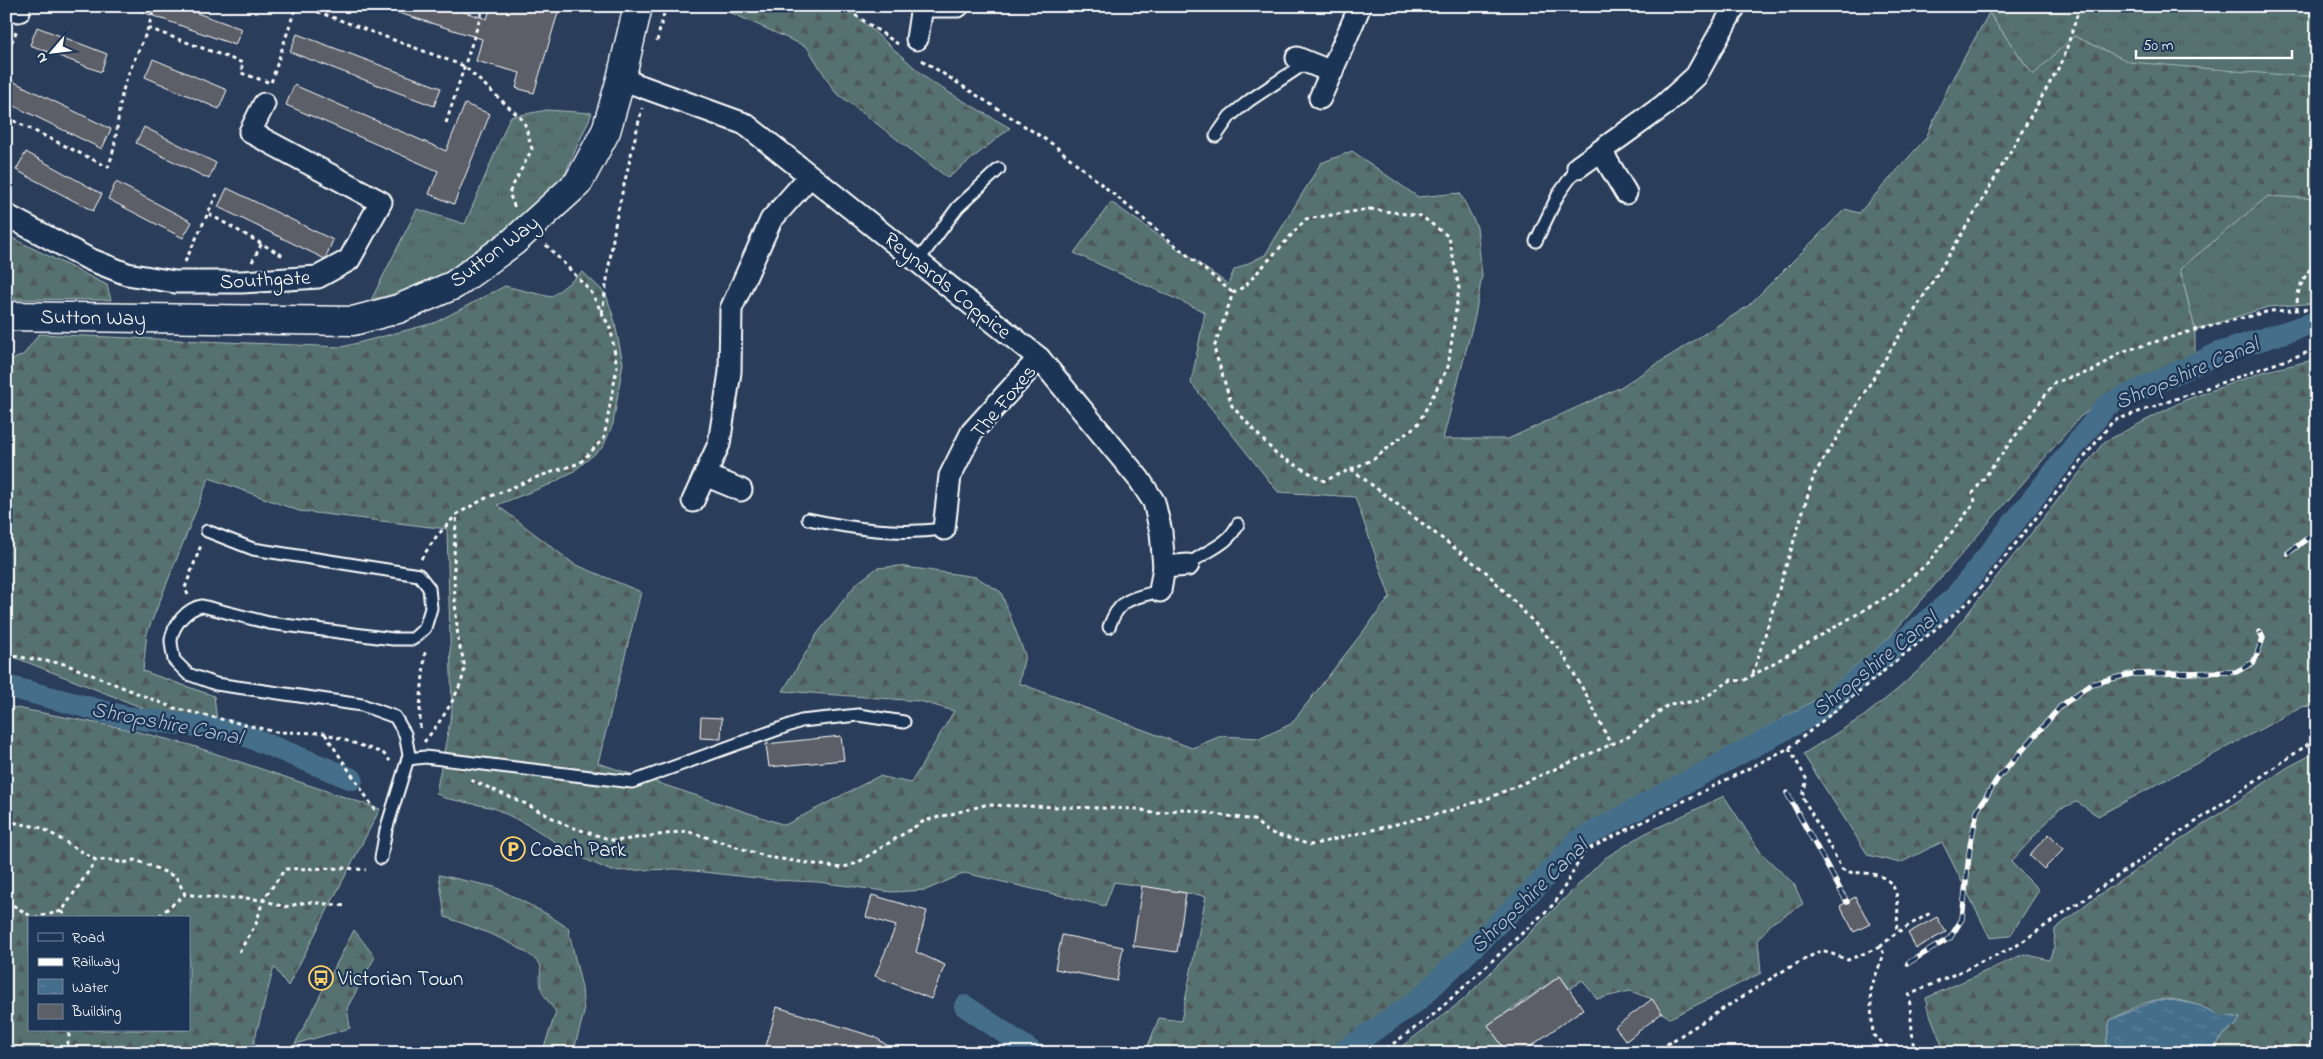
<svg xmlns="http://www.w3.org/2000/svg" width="2323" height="1059" font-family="'Indie Flower',sans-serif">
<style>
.grass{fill:url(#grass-tufts);stroke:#aab8b8}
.forest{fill:url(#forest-firs);stroke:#aab8b8;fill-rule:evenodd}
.water{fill:url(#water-ripples);stroke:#8fa8b9}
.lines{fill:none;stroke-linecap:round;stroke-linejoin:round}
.canal{stroke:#446e8b;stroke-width:22}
.building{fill:#5d5f67;stroke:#fff}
.lane-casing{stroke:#fff;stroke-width:15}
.street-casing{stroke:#fff;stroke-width:25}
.secondary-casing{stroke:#fff;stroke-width:31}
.path{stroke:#fff;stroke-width:3;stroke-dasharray:4 4;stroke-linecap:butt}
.lane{stroke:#1d3557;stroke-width:11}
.street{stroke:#1d3557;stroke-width:21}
.secondary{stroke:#1d3557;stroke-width:28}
.rail-casing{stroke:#fff;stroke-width:5.5}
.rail{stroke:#1d3557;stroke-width:4;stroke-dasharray:11;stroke-linecap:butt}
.labels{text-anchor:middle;stroke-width:4.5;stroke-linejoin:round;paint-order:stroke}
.street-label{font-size:21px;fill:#fff;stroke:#1d3557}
.poi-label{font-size:21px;fill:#fff;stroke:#1d3557;text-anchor:start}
.water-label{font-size:22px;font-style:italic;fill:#b4c5d1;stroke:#1d3557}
</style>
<defs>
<pattern id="grass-tufts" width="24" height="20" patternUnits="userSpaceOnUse" patternTransform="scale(1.25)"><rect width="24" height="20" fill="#547270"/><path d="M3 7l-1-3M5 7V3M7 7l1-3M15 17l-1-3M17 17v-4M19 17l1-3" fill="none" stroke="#4f5959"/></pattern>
<pattern id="forest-firs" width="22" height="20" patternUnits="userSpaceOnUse" patternTransform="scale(1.25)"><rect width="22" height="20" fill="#547270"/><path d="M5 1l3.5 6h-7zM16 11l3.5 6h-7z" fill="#4f5959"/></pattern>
<pattern id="water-ripples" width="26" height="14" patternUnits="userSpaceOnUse" patternTransform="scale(1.25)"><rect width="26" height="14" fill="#446e8b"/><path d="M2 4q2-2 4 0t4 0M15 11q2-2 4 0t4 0" fill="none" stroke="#60849c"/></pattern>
</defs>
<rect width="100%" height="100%" fill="#2a3d5a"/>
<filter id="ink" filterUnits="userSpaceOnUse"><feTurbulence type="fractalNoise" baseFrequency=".02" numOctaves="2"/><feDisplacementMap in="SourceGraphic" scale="10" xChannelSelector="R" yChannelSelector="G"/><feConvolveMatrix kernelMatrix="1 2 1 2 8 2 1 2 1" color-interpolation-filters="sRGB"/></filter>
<g filter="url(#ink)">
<g class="grass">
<path d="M1966 6H2317V303L2268 307 2195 330 2180 269 2033 75 1989 13Z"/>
<path d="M547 110 592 113 564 176 502 235 441 277 401 292 371 300 417 209 465 224 510 117Z"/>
</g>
<g class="forest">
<path d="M716 6H845L931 82 1010 128 948 178 835 92 807 47Z"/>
<path d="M1989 13 2033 75 2074 36 2130 62 2296 76H2317V199L2268 196 2180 269 2195 330V362L2119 389 2080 417 1889 638 1817 699 1610 815 1556 851 1501 923 1412 1001 1333 1053H1145L1159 1018 1181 1021 1206 896 1114 882 1105 906 965 873 926 890 892 892 818 882 774 880 676 869 611 871 574 854 532 827 494 808 444 798 436 793 452 711 447 529 299 511 209 478 147 633 143 671 214 696 219 738 6 654V363L24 354 39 334 342 347 434 323 505 286 551 297 583 272 606 294 614 319 623 363 613 424 603 447 574 471 551 484 497 505 574 564 641 592 598 763 785 825 879 776 911 783 954 711 919 701 783 691 817 634 856 584 877 568 899 566 976 577 1001 592 1025 655 1019 683 1192 748 1221 736 1261 738 1291 724 1390 597 1355 497 1278 492 1191 383 1205 312 1074 253 1111 202 1228 284 1234 270 1265 255 1321 163 1352 151 1418 197 1460 193 1477 227 1482 276 1475 316 1443 439H1508L1619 388 1748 306 1845 209 1859 213 1926 138 1950 83Z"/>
<path d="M6 235 107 285 111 300 6 299Z"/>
<path d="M2317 359V705L2302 707 2098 816 2077 802 2059 809 2011 862 2039 890 2010 936 1990 938 1942 842 1900 863 1868 855 1803 754 1864 716 1898 689 1932 658 2104 442 2185 400 2263 372Z"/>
<path d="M6 706 122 728 190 745 380 809 288 986 274 967 251 1053H6ZM29 918H189V1030H29Z"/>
<path d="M2317 752V1053H2211L2225 1033 2236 1025 2240 1018 2229 1016 2219 1017C2207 1006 2175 996 2157 1000 2142 1002 2125 1013 2110 1020L2105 1053H1945L1927 1007 1926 998 2024 954 2049 960 2054 947 2055 929 2089 902 2288 767Z"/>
<path d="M1724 796 1761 853 1794 884 1803 904 1772 923 1758 939 1761 973 1670 1018 1662 1013 1652 999 1630 991 1597 999 1582 980 1570 989 1560 976 1488 1025 1507 1053H1393L1463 1000 1605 858 1644 834Z"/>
<path d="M439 875 495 887 547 914 568 928 582 988 584 1013 573 1053H542L556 1012C542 993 538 990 541 966 525 944 472 927 445 917Z"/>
<path d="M354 930 375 957 347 1008 350 1028 295 1044Z"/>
</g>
<path class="water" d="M2157 1000C2179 1000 2203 1003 2220 1017L2229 1016 2240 1018 2236 1025 2225 1033 2211 1053H2105L2110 1020Z"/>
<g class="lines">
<g class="canal">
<path d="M6 686 125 717 234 731 352 779"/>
<path d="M965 1006 1034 1053"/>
<path d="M1341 1053 1417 1001 1537 886 1577 841 1819 711 1954 598 2107 405 2219 353 2317 322"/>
</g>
</g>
<g class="building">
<path d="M135 6H177L242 29 235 45 134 9Z"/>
<path d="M390 6H445L487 19 491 6H560L534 93 516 88 520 73 476 61 482 39 389 10Z"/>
<path d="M37 27 107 54 101 72 30 45Z"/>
<path d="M297 34 441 88 434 106 290 52Z"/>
<path d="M153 59 227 90 219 109 145 77Z"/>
<path d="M6 78 111 129 102 149 6 102Z"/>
<path d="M294 85 446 151 465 104 490 114 454 204 429 194 438 171 286 105Z"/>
<path d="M144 127 216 163 209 179 136 143Z"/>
<path d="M26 152 102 194 93 211 16 170Z"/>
<path d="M116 182 192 222 183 238 108 199Z"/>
<path d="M227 188 333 240 325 259 218 207Z"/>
<path d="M701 717 722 718 721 739 700 738Z"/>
<path d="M841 736 844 760 769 767 766 744Z"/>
<path d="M2049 834 2064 849 2044 869 2029 855Z"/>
<path d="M1142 886 1186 893 1177 952 1133 946Z"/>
<path d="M872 895 927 911 916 952 945 965 931 999 875 976 896 926 866 917Z"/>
<path d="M1855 897 1870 924 1854 932 1840 906Z"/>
<path d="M1937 917 1946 932 1916 948 1908 933Z"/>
<path d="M1062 935 1123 947 1117 981 1055 969Z"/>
<path d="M1560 976 1583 1009 1521 1053H1507L1488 1025 1511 1010 1512 1011Z"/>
<path d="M1652 999 1662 1013 1626 1041 1615 1027Z"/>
<path d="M777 1007 875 1037 898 1053H764Z"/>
</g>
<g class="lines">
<g class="lane-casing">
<g id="lane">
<path d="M1216 136 1230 116 1250 100 1307 62"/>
<path d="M1536 241 1558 195 1578 167"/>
<path d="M918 261 958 207 999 169"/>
<path d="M808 519C854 529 897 535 944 529"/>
<path d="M207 531 253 549 419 575 429 588 431 608 425 628 413 639H393L269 623 202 606C188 608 173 624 171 640 171 646 173 654 174 660L188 674 216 684 362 705 395 717 405 734 409 755 386 830 381 858"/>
<path d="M1188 565C1206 550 1228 546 1238 524"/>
<path d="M1109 627C1119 598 1133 598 1160 591"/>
<path d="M408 759 425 757 632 782 801 721 858 715 904 722"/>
</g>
</g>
<g class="street-casing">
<g id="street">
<path d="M932 6H958"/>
<path d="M6 7 19 11"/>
<path d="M917 39 922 6"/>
<path d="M1297 58 1332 72"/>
<path d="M621 79 745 124 1039 358 1139 479 1154 502 1161 532 1164 567 1160 591"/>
<path d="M1320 98 1360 6"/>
<path d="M1601 151 1626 193"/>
<path d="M1578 167 1663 106 1696 76 1735 6"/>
<path d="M6 215 89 259 127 274 175 282H242L318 277 349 260 381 202 250 132 264 104"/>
<path d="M705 475 741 490"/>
<path d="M693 501 719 444 730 372 731 309 771 220 810 176"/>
<path d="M944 529 950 476 972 432 1039 358"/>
<path d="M1164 567 1188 565"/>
</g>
</g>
<g class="secondary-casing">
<path id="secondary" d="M6 316 353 321 398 309 454 285 513 242 578 183 606 131 621 79 638 6"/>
</g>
<g class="path">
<path d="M302 6 464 66 524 121 532 149 509 193 515 208"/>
<path d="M842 6 898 44"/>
<path d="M148 28 243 63 241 73 271 83 296 6"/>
<path d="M657 41 664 13 668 6"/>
<path d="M6 45 10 46 17 30"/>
<path d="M922 60 1054 145 1233 293"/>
<path d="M6 117 108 167C119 141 116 113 124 87 132 59 149 35 154 6"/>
<path d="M446 123 484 6"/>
<path d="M1370 209 1421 216 1449 237 1459 288 1448 367 1418 424 1374 459 1324 481 1276 454 1232 406 1214 348 1233 293 1245 286 1306 219Z"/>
<path d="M209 214 285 257"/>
<path d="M185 262 217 194"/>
<path d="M252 262 262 243"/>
<path d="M2297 310C2296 289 2304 276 2317 260"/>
<path d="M602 313 616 219 642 108"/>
<path d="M1351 469 1486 572 1561 651 1588 698 1611 745"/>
<path d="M421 559 436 537 457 514 484 499 540 476 580 463 604 438 617 367 611 330 590 290 546 245"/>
<path d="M188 595 185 588 201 545"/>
<path d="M6 655 65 664 174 708 276 732 324 733 383 753 390 761"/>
<path d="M1753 674 1814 475 1980 204 2063 60 2080 6"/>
<path d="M420 728V707L425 654 423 650"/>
<path d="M325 734 375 810"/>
<path d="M424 742C439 724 459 695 464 672 466 662 459 648 458 638 454 597 452 556 457 515"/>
<path d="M1789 748 1807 780 1802 796 1842 869C1850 874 1856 872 1865 873 1903 876 1899 903 1896 933"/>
<path d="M471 780 526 804 568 826 615 841 687 831 768 857 841 868 857 863 924 821 985 805 1139 809 1155 814 1182 809 1254 820 1268 832 1311 845 1442 813 1489 798 1628 737 1669 704 1700 701 1731 680 1743 681 1893 593 1928 563 1975 502 1973 493 2055 382 2095 370 2121 352 2195 330 2270 311 2317 309"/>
<path d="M6 821 42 828 96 860H112L123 863 135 860 156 868 176 877 185 894 213 898H244L263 900 284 907 307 902 346 906"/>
<path d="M6 901 34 918"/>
<path d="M62 911 66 918"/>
<path d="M159 916 185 894"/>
<path d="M34 918 62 911 96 860"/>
<path d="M1880 947 1896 933 1932 912"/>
<path d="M239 952 256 924 263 900 285 869 346 868 366 870"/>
<path d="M66 1053 70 1030"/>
<path d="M1380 1053 1433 1015 1555 903 1585 851 1789 748 1970 601 2113 421 2317 349"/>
<path d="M1653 1053 1783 971 1822 950 1848 960 1880 947 1884 954 1870 990 1873 1035 1895 1053"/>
<path d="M1914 1053 1909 995 2016 946 2317 738"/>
</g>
<use href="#lane" class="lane"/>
<use href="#street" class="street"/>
<use href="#secondary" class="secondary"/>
<g class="rail-casing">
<g id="rail">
<path d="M2288 553 2317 531"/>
<path d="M1787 793 1847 902"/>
<path d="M1908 963 1950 938 1962 919 1970 846 1977 811 1998 778 2061 706 2091 684 2131 674 2236 672 2254 662 2263 638 2260 632"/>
</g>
</g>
<use href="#rail" class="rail"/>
</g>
</g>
<defs>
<g id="parking-ring" transform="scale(1.25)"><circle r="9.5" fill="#1d3557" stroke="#ffd166" stroke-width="1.5"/><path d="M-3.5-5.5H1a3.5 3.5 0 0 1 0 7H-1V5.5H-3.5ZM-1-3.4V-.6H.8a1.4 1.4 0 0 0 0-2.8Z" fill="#ffd166"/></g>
<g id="bus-ring" transform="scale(1.25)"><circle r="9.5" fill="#1d3557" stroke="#ffd166" stroke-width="1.5"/><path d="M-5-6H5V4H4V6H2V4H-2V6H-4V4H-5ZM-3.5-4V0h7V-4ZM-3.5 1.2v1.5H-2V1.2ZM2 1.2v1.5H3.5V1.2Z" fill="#ffd166"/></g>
</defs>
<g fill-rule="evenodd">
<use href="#parking-ring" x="513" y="849"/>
<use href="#bus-ring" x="321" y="978"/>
</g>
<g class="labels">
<g class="street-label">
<text transform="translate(494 251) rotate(-37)" y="7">Sutton Way</text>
<text transform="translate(265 279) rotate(-3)" y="7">Southgate</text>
<text transform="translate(948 285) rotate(39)" y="7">Reynards Coppice</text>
<text transform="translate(93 317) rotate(1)" y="7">Sutton Way</text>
<text transform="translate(1003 401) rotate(-50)" y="7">The Foxes</text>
</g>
<g class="poi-label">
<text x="530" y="856">Coach Park</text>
<text x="338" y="985">Victorian Town</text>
</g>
<g class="water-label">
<text transform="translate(2186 372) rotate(-23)" y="8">Shropshire Canal</text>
<text transform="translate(1874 663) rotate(-39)" y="8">Shropshire Canal</text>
<text transform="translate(167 722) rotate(11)" y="8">Shropshire Canal</text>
<text transform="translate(1528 895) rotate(-44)" y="8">Shropshire Canal</text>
</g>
</g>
<rect width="2323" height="1059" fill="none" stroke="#1d3557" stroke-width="25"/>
<rect x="12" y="12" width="2298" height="1034" fill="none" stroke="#fff" stroke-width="2" filter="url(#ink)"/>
<rect x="28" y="916" width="162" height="115" fill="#1d3557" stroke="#77869a"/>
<rect x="38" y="933" width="25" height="8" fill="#1d3557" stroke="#77869a"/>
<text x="72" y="942" font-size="15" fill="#ffffff">Road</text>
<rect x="38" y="958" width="25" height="8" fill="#ffffff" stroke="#77869a"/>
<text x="72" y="966" font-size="15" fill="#ffffff">Railway</text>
<rect x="38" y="979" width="25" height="15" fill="url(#water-ripples)" stroke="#77869a"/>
<text x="72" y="992" font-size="15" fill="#ffffff">Water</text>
<rect x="38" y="1004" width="25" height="15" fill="#5d5f67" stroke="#77869a"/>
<text x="72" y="1016" font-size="15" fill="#ffffff">Building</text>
<g transform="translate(52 52) rotate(242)" stroke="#1d3557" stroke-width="4" paint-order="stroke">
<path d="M0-4L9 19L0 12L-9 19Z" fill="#ffffff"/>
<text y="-8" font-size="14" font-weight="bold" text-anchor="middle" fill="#ffffff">N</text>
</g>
<path d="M2136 50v8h156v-8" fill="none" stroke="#ffffff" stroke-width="2.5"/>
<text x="2143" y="50" font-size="15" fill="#ffffff" stroke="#1d3557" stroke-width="4" paint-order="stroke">50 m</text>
</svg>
